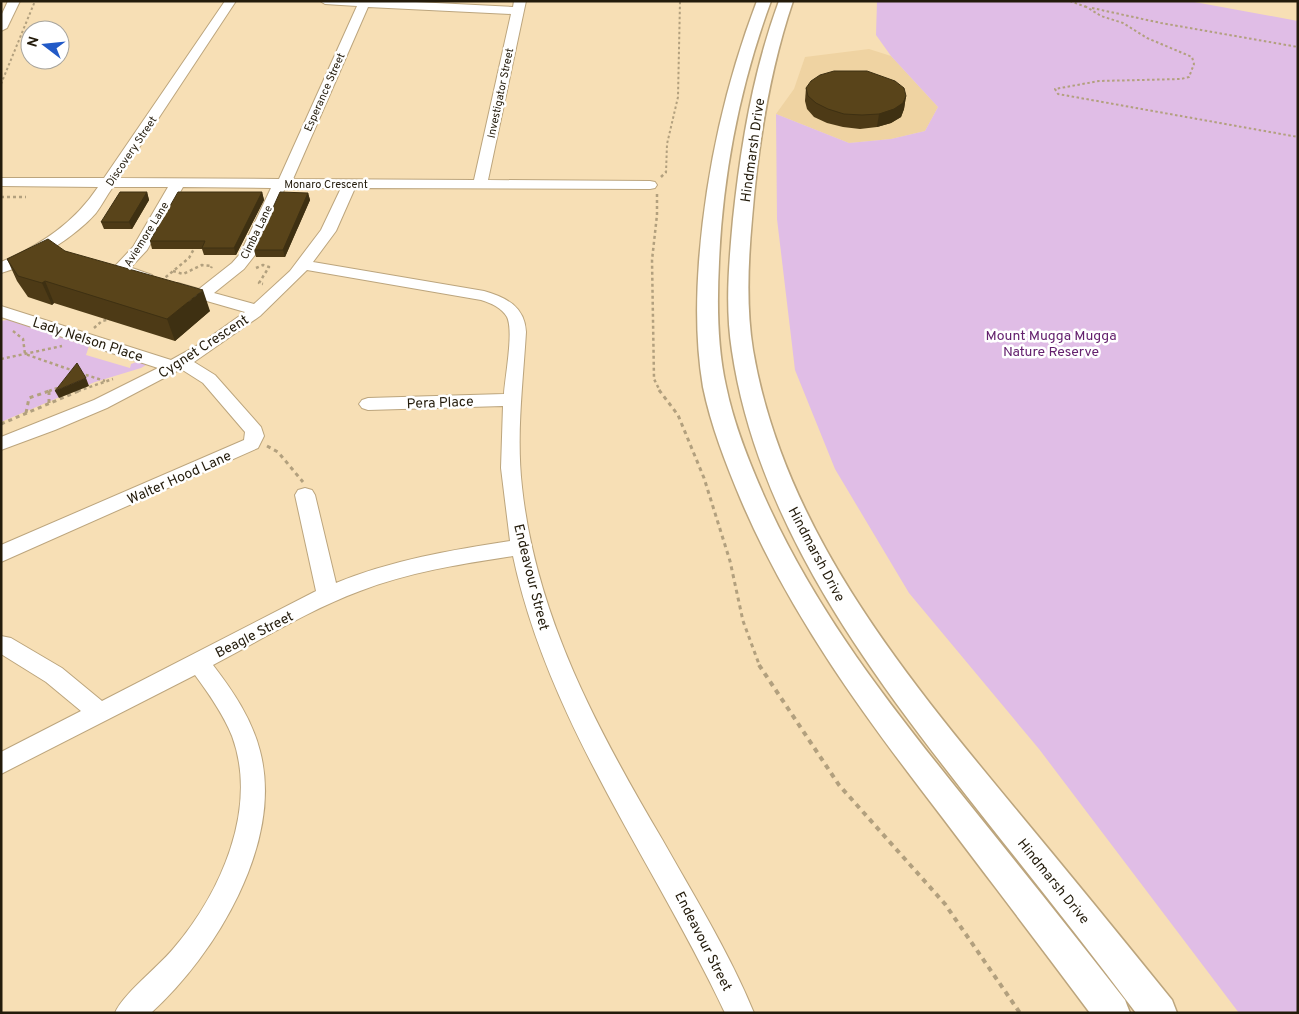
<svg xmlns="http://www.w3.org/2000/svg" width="1299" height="1014" font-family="Overpass,sans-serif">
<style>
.built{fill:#efd3a2}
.green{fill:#e0bde6}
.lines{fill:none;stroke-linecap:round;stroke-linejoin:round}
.minor-casing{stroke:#bca57d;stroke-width:2}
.major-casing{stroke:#bca57d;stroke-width:3}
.path-far3{stroke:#b2a07e;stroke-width:2;stroke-dasharray:2.5 2.5;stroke-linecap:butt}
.path-far2{stroke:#b2a07e;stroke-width:2.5;stroke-dasharray:3 3;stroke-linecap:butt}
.path-far1{stroke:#b2a07e;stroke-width:3;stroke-dasharray:4 4;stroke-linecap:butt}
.path{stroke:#b2a07e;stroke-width:4;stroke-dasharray:5 5;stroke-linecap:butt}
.minor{fill:#fff;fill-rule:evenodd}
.major{fill:#fff;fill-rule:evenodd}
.wall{fill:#4d3a16}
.shaded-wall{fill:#3e3012}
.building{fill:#59441a;stroke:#3e3012}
.labels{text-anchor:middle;stroke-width:5;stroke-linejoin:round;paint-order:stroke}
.far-street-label{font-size:11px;fill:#231b0b;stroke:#fff}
.street-label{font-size:14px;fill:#231b0b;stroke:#fff}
.park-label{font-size:14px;fill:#64216e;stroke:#fff}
</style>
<rect width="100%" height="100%" fill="#f7dfb5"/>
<path class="built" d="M869 49 891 56 938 107 925 131 891 139 849 143 776 114 794 89 805 57Z"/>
<g class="green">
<path d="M877 1H1189L1298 21V1013H1239L1039 749 909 593 835 469 795 370 777 219 776 114 849 143 891 139 925 131 938 107 891 56 876 35Z"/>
<path d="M7 320H16L90 343 86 355 130 368 131 364 139 361 146 365 141 368 95 382 1 422V321Z"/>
</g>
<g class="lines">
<g class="minor-casing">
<g id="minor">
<path d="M8 1H20L7 28 1 31V16Z"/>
<path d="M225 1H236L119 178 279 179 357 6 325 4 320 1H396L513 7 514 1H526L488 180 650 181 655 182 657 185 655 188 650 189 355 188 336 231 313 262 484 291C506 297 525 307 526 332 523 383 516 435 522 487 536 616 597 729 662 839 694 896 729 952 754 1013H725C654 862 548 722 513 556 461 564 409 572 360 591 309 610 261 640 213 665 233 691 252 719 260 751 284 842 216 954 151 1013H115C122 995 158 967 173 949 220 894 259 809 232 736 223 714 209 694 195 675L1 774V752L81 711 46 682 1 654V636L11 638 62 668 102 701 316 591 295 495 298 490 305 488 312 490 315 495 336 583C392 560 451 550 510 541L501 468 503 406 368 410 362 408 359 404 362 400 368 398 504 394C505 377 514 331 507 317 502 308 491 303 481 300L307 270 260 316 194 362 215 375 261 427 264 436 258 448 1 562V545L244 440 245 432 203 383 181 369 107 408 55 430 1 450V437L94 400 158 368 1 317V306L171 360 200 344 245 312 172 291 170 288 172 285 178 283 199 289 232 263 240 254 271 188 183 187 147 250 132 266V268L152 275 154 278 152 281 146 283 118 274 116 265 133 247 168 187H113C107 195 102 205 96 213 76 236 31 265 1 273V262C41 245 74 223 98 187L1 186V178H104ZM368 7 511 14 474 180 293 179ZM285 188H341L321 230 290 271 254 304 214 293 244 269 255 255Z"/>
</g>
</g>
<g class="major-casing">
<g id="major">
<path d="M757 1H771C740 85 723 172 719 262 717 303 717 346 726 386 734 425 749 462 765 498 816 612 889 704 966 800 1019 866 1073 933 1125 1000L1130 1013H1090C1041 947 991 882 942 817 865 717 791 617 741 500 726 464 711 426 703 387 696 346 696 303 699 262 706 172 725 85 757 1Z"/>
<path d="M779 1H793C769 72 758 145 752 219 748 263 746 307 753 350 783 526 899 668 1009 801 1064 867 1118 933 1172 1000L1177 1013H1136C1088 949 1038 886 988 823 878 683 759 532 732 351 725 307 729 263 733 219 741 144 753 72 779 1Z"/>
</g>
</g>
<g class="path-far3">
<path d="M1070 1 1086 7"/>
<path d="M1085 6 1101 16 1123 23 1147 38 1192 57 1194 64 1189 77 1181 79 1099 81 1055 89 1058 94 1298 137"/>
<path d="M1092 8 1161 23 1298 47"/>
<path d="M1 84 35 1"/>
<path d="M666 173 667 144 678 97 680 1"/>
</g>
<g class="path-far2">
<path d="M661 177 666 172"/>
<path d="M657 194V215L652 260 654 379 660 391"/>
<path d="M1 197H26"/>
<path d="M256 268 263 265 269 267 259 283 263 284"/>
<path d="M173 271 183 274 202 265 212 266 211 268"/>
<path d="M161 281 189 258 196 245"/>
<path d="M94 328 102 321 110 319"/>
<path d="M13 331 23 339 25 354 74 371"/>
<path d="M1 359 62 346"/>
<path d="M80 373 105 381"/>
<path d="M49 391 60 387"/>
<path d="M78 391 113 379"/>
</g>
<g class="path-far1">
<path d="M659 390 678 415 704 478 730 561 743 621 760 667"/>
<path d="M49 391V405"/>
<path d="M26 413 29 398 52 390"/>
<path d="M1 424 81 390"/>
<path d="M267 446 278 452 303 482"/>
</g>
<path class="path" d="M759 665 839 785 945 904 1020 1013"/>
<use href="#minor" class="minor"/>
<use href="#major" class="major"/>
</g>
<g class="wall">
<path d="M806 88 906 96 904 109 901 117 891 123 877 127 860 129 843 127 827 123 814 117 807 109 805 101Z"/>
<path d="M147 192 149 200 132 229H104L101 222Z"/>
<path d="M262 192 264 200 236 255H204L202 249H152L150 241Z"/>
<path d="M308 193 310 200 285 257H256L254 250Z"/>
<path d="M65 251 210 311 175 341 54 303 52 305 28 297 17 281 7 259Z"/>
</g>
<g class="shaded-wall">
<path d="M906 96 904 109 901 117 891 123 877 127 879 114Z"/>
<path d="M147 192 149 200 132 229 129 222Z"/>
<path d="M262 192 264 200 236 255 234 248Z"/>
<path d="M308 193 310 200 285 257 283 250Z"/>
<path d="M45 281 54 303 52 305 42 283Z"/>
<path d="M203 290 210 311 175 341 167 319Z"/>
<path d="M86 378 89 386 59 398 55 391Z"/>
</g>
<g class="building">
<path d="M834 71H867L895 81 904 88 906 96 903 103 894 109 879 114 862 115 844 114 828 109 816 103 808 96 806 88 811 81 820 75Z"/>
<path d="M120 192H147L129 222H101Z"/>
<path d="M178 192H262L234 248H202L205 241H150Z"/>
<path d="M280 192 308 193 283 250H254Z"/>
<path d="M48 239 65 251 203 290 167 319 45 281 42 283 18 276 7 259Z"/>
<path d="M77 363 86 378 55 391Z"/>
</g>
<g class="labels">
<g class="far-street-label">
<text transform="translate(324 92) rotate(-66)" y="4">Esperance Street</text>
<text transform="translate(500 93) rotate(-78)" y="4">Investigator Street</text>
<text transform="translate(131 151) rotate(-56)" y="4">Discovery Street</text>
<text x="326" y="188">Monaro Crescent</text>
<text transform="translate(256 232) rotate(-64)" y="4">Cimba Lane</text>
<text transform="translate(146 234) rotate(-58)" y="4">Aviemore Lane</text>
</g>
<g class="street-label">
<text transform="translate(752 150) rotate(-82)" y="5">Hindmarsh Drive</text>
<text transform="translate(88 339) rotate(18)" y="5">Lady Nelson Place</text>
<text transform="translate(203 346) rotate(-33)" y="5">Cygnet Crescent</text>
<text transform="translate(440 402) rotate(-2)" y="5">Pera Place</text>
<text transform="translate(179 477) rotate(-24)" y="5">Walter Hood Lane</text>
<text transform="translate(817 554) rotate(62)" y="5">Hindmarsh Drive</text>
<text transform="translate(532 577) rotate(76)" y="5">Endeavour Street</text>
<text transform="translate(254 634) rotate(-27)" y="5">Beagle Street</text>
<text transform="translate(1054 881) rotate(51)" y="5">Hindmarsh Drive</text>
<text transform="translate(704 941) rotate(63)" y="5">Endeavour Street</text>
</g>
<g class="park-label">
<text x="1051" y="340">Mount Mugga Mugga<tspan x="1051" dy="16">Nature Reserve</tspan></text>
</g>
</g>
<rect width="1299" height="1014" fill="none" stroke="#231b0b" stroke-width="5"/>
<g transform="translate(45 45) rotate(286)"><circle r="24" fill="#ffffff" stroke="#a7a49d"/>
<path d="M0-4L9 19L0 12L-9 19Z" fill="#225ac7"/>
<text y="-8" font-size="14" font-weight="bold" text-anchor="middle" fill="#231b0b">N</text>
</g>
</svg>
